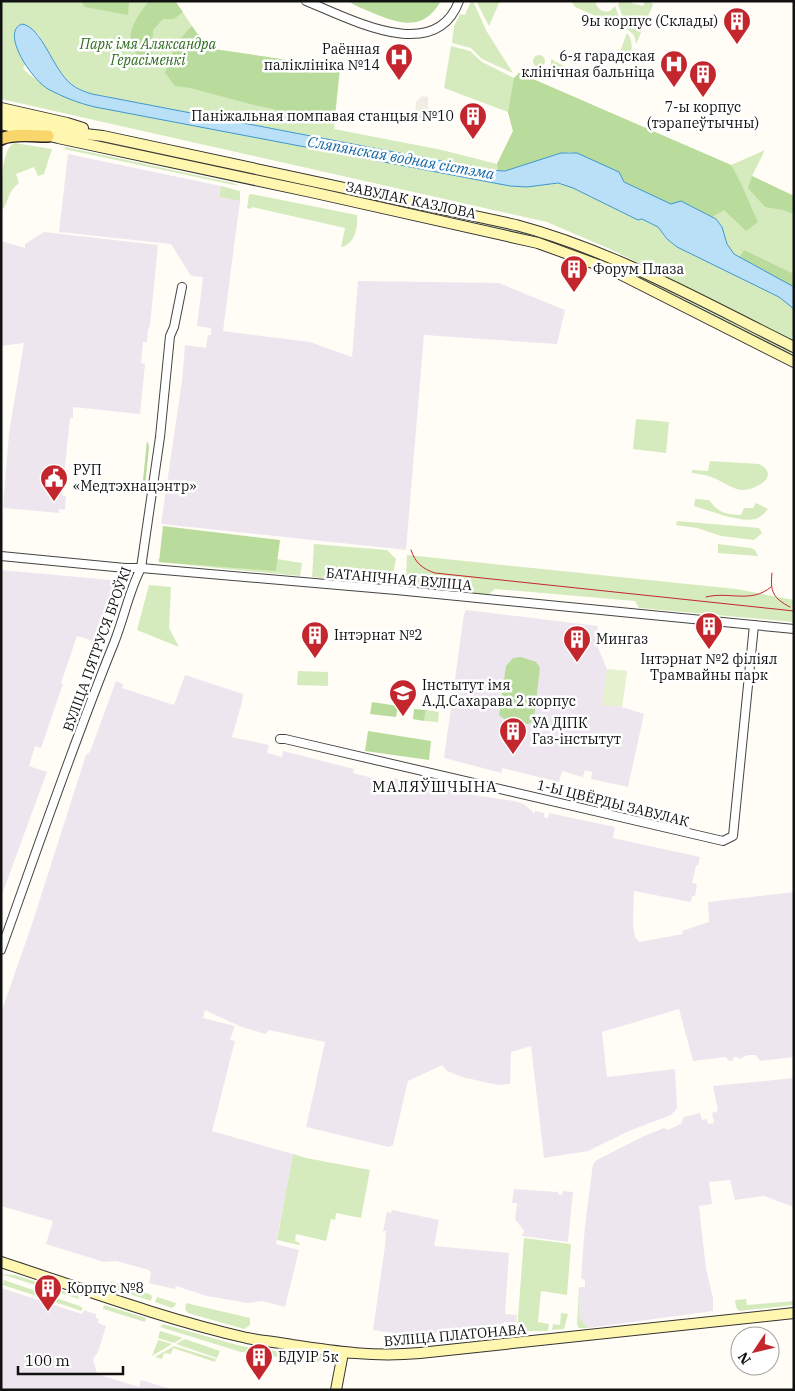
<svg xmlns="http://www.w3.org/2000/svg" width="795" height="1391" font-family="'IBM Plex Serif',serif">
<style>
.industrial{fill:#eee6ef}
.green{fill:#d5ebbd}
.forest{fill:#b9dc9c}
.pitch{fill:#e6f2cf}
.plaza{fill:#f1ede2}
.water{fill:#b9e0f7;stroke:#3f96cf}
.lines{fill:none;stroke-linecap:round;stroke-linejoin:round}
.street-casing{stroke:#444;stroke-width:10}
.secondary-casing{stroke:#333;stroke-width:12}
.primary-casing{stroke:#222;stroke-width:14}
.street{stroke:#fff;stroke-width:8}
.secondary{stroke:#fff6b0;stroke-width:10}
.primary{stroke:#f9d66b;stroke-width:11}
.tram{stroke:#c4262e;stroke-width:1}
.labels{text-anchor:middle;stroke-width:5;stroke-linejoin:round;paint-order:stroke}
.poi-label{font-size:14px;fill:#111;stroke:#fff;text-anchor:start}
.park-label{font-size:14px;font-style:italic;fill:#2f6b1f;stroke:#fff}
.street-label{font-size:14px;fill:#111;stroke:#fff}
.water-label{font-size:15px;font-style:italic;fill:#1768a6;stroke:#fff}
.neighbourhood-label{font-size:15px;letter-spacing:1px;fill:#111;stroke:#fff}
</style>
<rect width="100%" height="100%" fill="#fffdf5"/>
<g class="industrial">
<path d="M68 154 221 186 219 197 240 201 223 331 310 342 352 357 358 281 499 283 565 310 557 344 424 335 406 550 161 524 182 381 185 345 206 348 208 335H211V328L197 326 203 277 191 276 171 244 59 232Z"/>
<path d="M44 232 158 245 150 326 148 329 147 342H143L141 363 145 364 140 414 73 407V418H70L62 495 66 496 65 510 59 509V513L3 508 9 433 24 343 1 346V241L25 248V244Z"/>
<path d="M1 570 111 580 116 587 96 642 77 636 61 683 63 684 41 748 35 746 29 766 47 772 1 897Z"/>
<path d="M466 610 598 626 596 643 607 669 627 671 622 707 644 714 628 787 591 779 592 772 585 770 583 777 562 771 559 782 502 768V773L444 758 464 614Z"/>
<path d="M185 675 243 694 242 702 232 737 269 745 267 753 282 757 283 751 354 769 353 773 392 783 394 778 468 794 514 801 524 804 535 814V811L544 813V817L548 818 549 813 615 827 613 838 700 857 698 865 696 866 692 883 697 884 695 896H692L691 902 634 891 633 924 635 937 639 942 683 934 682 931 709 922 708 902 794 892V1057L760 1061 756 1055H748L739 1059 737 1057H734L732 1061 728 1060 726 1057 693 1061 679 1009 602 1032 607 1077 675 1069 677 1108 671 1115 629 1131 588 1151 544 1158 531 1046 511 1052 510 1084 498 1085 462 1077 447 1071 442 1065 408 1081 393 1145 389 1147 306 1127 325 1042 269 1030 265 1034 239 1026 205 1010 203 1018 235 1026 230 1040 235 1041 212 1131 293 1154 276 1244 299 1250 285 1307 262 1301 248 1303 207 1296 176 1286 175 1289 149 1283 151 1273 149 1270 116 1261 104 1262 46 1244 53 1221 1 1206V1013L32 924 86 755 90 752 116 681 123 684 122 688 174 705Z"/>
<path d="M794 1078V1207L764 1196 735 1200 730 1180 709 1182 712 1204 699 1206 706 1269 713 1298V1311L588 1328 579 1317 580 1287H585V1280L581 1278 585 1226 593 1164 597 1160 642 1137 664 1128 668 1130 674 1127 681 1124 684 1117 700 1113 702 1120 707 1119 708 1124 714 1123 712 1113 718 1111 713 1086Z"/>
<path d="M514 1189 558 1192V1194L562 1195 563 1191 573 1192 568 1242 522 1236 524 1231 515 1219 517 1203H512Z"/>
<path d="M392 1210 439 1220 434 1246 509 1253 505 1314 517 1315 516 1322H504V1330L466 1333H393L373 1330 385 1246 386 1231H383L387 1212 391 1213Z"/>
<path d="M1 1288 82 1314 84 1310 96 1314V1318L99 1319 98 1323 106 1326 98 1352 93 1359 97 1374 139 1387 141 1380 174 1390H1Z"/>
</g>
<g class="green">
<path d="M1 1H175L207 48 340 68 334 129 442 150 497 164 513 131 508 112 444 88 451 46 470 51 482 62 514 78 519 73 731 165 765 150 752 176 794 196V287C780 280 739 261 730 250 722 239 724 225 712 217L681 201 671 205 624 182 571 152 561 153 511 170H488L92 94C61 84 52 61 38 33L23 69C43 86 62 98 87 105L510 186 527 187 557 183 573 188 638 220 642 219 658 227 666 239 677 247 785 300 794 309V341L610 249 547 222 1 99Z"/>
<path d="M471 1H473L487 32 513 73 482 59 471 48 452 43 454 26 460 14 465 15Z"/>
<path d="M476 1H500L489 26Z"/>
<path d="M581 1H595C598 9 601 13 610 11L615 6 623 28 575 7 572 2Z"/>
<path d="M621 1H631V3L643 6 645 1H651L653 5 636 44 634 35 627 29 618 4Z"/>
<path d="M627 33C632 38 633 49 630 55L624 58 618 57Z"/>
<circle cx="539" cy="61" r="6"/>
<path d="M551 59 578 74 548 70 551 66Z"/>
<path d="M33 125 290 180 289 182 33 128Z"/>
<path d="M14 143 52 149 44 174 38 176 34 167 16 174 19 183C6 193 9 204 1 211 1 195 0 150 14 143Z"/>
<path d="M66 147 233 183 239 186 64 149Z"/>
<path d="M295 181 450 215 448 217 294 183Z"/>
<path d="M221 186 240 191V201L219 197Z"/>
<path d="M251 194 357 215C358 227 355 245 341 247L345 228 252 207 251 209 247 208 249 195Z"/>
<path d="M460 216 539 235 614 263 792 351 791 354 610 264 538 237 460 219Z"/>
<path d="M636 419 669 422 666 453 633 449Z"/>
<path d="M710 461 759 464C781 475 757 490 743 490 734 490 723 482 714 478 707 475 699 474 692 473V470L708 471Z"/>
<path d="M695 499 709 500C719 513 724 514 741 515L744 508H753L756 503 768 509C765 513 761 517 756 519 739 523 711 511 694 506Z"/>
<path d="M677 521 759 528 762 533 754 540 721 536 697 528 676 525Z"/>
<path d="M279 540 277 559 302 563 300 576 159 562 158 559Z"/>
<path d="M314 544 387 550 396 559 391 583 312 577Z"/>
<path d="M718 544 751 548 755 550 758 556 718 553Z"/>
<path d="M407 555 736 589 794 600V622L639 608 635 601 495 589 488 595 418 588 406 584Z"/>
<path d="M149 585 171 587 169 628 179 647 137 630Z"/>
<path d="M298 671 328 672V686L297 685Z"/>
<path d="M426 710 439 712 438 722 424 721Z"/>
<path d="M293 1154 306 1158 370 1170 361 1218 336 1213 335 1220 331 1219 326 1241 296 1234 295 1241 300 1243 299 1245 277 1240Z"/>
<path d="M524 1238 571 1244 567 1295 541 1291 538 1322 549 1324 548 1331H517Z"/>
<path d="M1 1274 15 1275 78 1296 79 1299Z"/>
<path d="M4 1280 82 1307V1311L3 1285Z"/>
<path d="M111 1281 149 1294 152 1296 151 1301 111 1288 110 1285Z"/>
<path d="M580 1287 579 1317 588 1328H579L577 1325 579 1288Z"/>
<path d="M157 1297 176 1303 175 1306 172 1308 155 1302Z"/>
<path d="M746 1299 747 1305 794 1301V1305L739 1311 736 1307 735 1300Z"/>
<path d="M186 1303 250 1318V1325L244 1329 188 1313 185 1309Z"/>
<path d="M104 1305 146 1318 145 1322 103 1309Z"/>
<path d="M561 1313 568 1314 564 1329 552 1330 553 1324 560 1325Z"/>
<path d="M163 1324 241 1346 321 1357V1360L313 1364 272 1356 241 1352 160 1327Z"/>
<path d="M160 1331 183 1338 174 1343 158 1338Z"/>
<path d="M185 1339 220 1351 217 1358 176 1344Z"/>
<path d="M158 1340 172 1344 152 1356Z"/>
<path d="M174 1346 216 1359 215 1362 173 1348 171 1354 164 1353 162 1359 155 1357Z"/>
</g>
<g class="forest">
<path d="M81 1H129L128 15 85 7Z"/>
<path d="M149 1H175L183 12 174 19H163L153 30 152 58 149 65 140 61C137 56 132 48 131 42 128 28 141 11 149 1Z"/>
<path d="M349 1H441C423 32 400 24 373 13 365 9 354 6 349 1Z"/>
<path d="M192 26 207 48 340 68 334 122 254 105 190 88 175 86 165 73C171 54 177 40 192 26Z"/>
<path d="M519 73 731 165C742 183 749 203 758 222L746 231 724 210 712 217 681 201 671 205 624 182 571 152 561 153 511 170 498 171 497 164 513 131 508 112 514 78Z"/>
<path d="M752 176 794 196V214L783 210 765 207 748 188Z"/>
<path d="M744 250 794 274V287L739 258Z"/>
<path d="M147 441 149 446 145 487 142 490Z"/>
<path d="M163 526 280 540 276 571 159 562Z"/>
<path d="M521 657 536 662 540 668 534 718C532 721 532 723 528 724 520 725 504 721 499 715L506 666 513 658Z"/>
<path d="M372 702 398 706 396 717 370 714Z"/>
<path d="M414 709 426 710 424 721 413 719Z"/>
<path d="M368 731 431 741 429 760 365 751Z"/>
</g>
<path class="pitch" d="M607 669 627 671 622 707 602 705Z"/>
<path class="plaza" d="M422 96 428 97V118L421 123 415 114 416 102Z"/>
<path class="water" d="M22 24C42 27 53 70 71 84 77 89 85 92 92 94L488 170 505 171 561 153H577L619 172 624 182 671 204 681 201 716 219 722 227 727 244 734 254 794 287V309L779 297 677 247 667 239 658 227 642 219 638 220 573 188 558 183 527 187 510 186 95 107C78 103 63 97 48 89 31 79 0 32 22 24Z"/>
<g class="lines">
<g class="street-casing">
<g id="street">
<path d="M306 1C349 18 435 66 459 1"/>
<path d="M1 556 125 568H141L396 590 794 629"/>
<path d="M280 739H285L723 841 733 836 754 625"/>
<path d="M1 950C38 847 73 744 114 643 124 618 129 591 141 568L160 437 170 336 174 327 182 287"/>
</g>
</g>
<g class="secondary-casing">
<g id="secondary">
<path d="M1 108 67 123 83 128"/>
<path d="M1 116 85 134 103 136 516 225C614 251 703 302 794 347"/>
<path d="M1 124 58 138 311 192 538 243 612 270 794 362"/>
<path d="M1 1262C83 1289 164 1319 247 1338 262 1341 277 1342 292 1345 338 1352 374 1357 420 1353L794 1313"/>
<path d="M336 1390 343 1353"/>
</g>
</g>
<g class="primary-casing">
<path id="primary" d="M1 139C12 133 34 136 48 136"/>
</g>
<use href="#street" class="street"/>
<use href="#secondary" class="secondary"/>
<use href="#primary" class="primary"/>
<g class="tram">
<path d="M411 550C415 563 423 569 435 573L794 611"/>
<path d="M772 573C770 592 773 598 790 607"/>
<path d="M706 597C729 591 751 604 771 587"/>
</g>
</g>
<defs>
<g id="building-pin" transform="scale(1.4375)"><path d="M0 17L-7.5 6A9.5 9.5 0 1 1 7.5 6Z" fill="#c4262e" stroke="#fff"/><path d="M-4-6H4V6H1V3H-1V6H-4ZM-2.5-4.3h1.7v1.8h-1.7ZM.8-4.3h1.7v1.8H.8ZM-2.5-1h1.7V.8h-1.7ZM.8-1h1.7V.8H.8Z" fill="#fff"/></g>
<g id="hospital-pin" transform="scale(1.4375)"><path d="M0 17L-7.5 6A9.5 9.5 0 1 1 7.5 6Z" fill="#c4262e" stroke="#fff"/><path d="M-5-5h3v3.5h4V-5h3V5h-3V1.5h-4V5h-3Z" fill="#fff"/></g>
<g id="civic-pin" transform="scale(1.4375)"><path d="M0 17L-7.5 6A9.5 9.5 0 1 1 7.5 6Z" fill="#c4262e" stroke="#fff"/><path d="M-.6-6.5H3V-4.5H.6V-3L4-1V1h2V6H-6V1h2V-1L-.6-3ZM-1.2 2.5V6h2.4V2.5Z" fill="#fff"/></g>
<g id="university-pin" transform="scale(1.4375)"><path d="M0 17L-7.5 6A9.5 9.5 0 1 1 7.5 6Z" fill="#c4262e" stroke="#fff"/><path d="M0-5L7-2L0 1L-7-2ZM-4 1L0 2.5L4 1V4Q0 6-4 4Z" fill="#fff"/></g>
</defs>
<g fill-rule="evenodd">
<use href="#building-pin" x="737" y="21"/>
<use href="#hospital-pin" x="399" y="57"/>
<use href="#hospital-pin" x="674" y="64"/>
<use href="#building-pin" x="703" y="74"/>
<use href="#building-pin" x="473" y="116"/>
<use href="#building-pin" x="574" y="269"/>
<use href="#civic-pin" x="54" y="478"/>
<use href="#building-pin" x="709" y="626"/>
<use href="#building-pin" x="315" y="635"/>
<use href="#building-pin" x="577" y="639"/>
<use href="#university-pin" x="403" y="693"/>
<use href="#building-pin" x="513" y="731"/>
<use href="#building-pin" x="48" y="1288"/>
<use href="#building-pin" x="259" y="1357"/>
</g>
<g class="labels">
<g class="poi-label">
<text x="718" y="26" text-anchor="end">9ы корпус (Склады)</text>
<text x="380" y="54" text-anchor="end">Раённая<tspan x="380" dy="16">паліклініка №14</tspan></text>
<text x="655" y="61" text-anchor="end">6-я гарадская<tspan x="655" dy="16">клінічная бальніца</tspan></text>
<text x="703" y="112" text-anchor="middle">7-ы корпус<tspan x="703" dy="16">(тэрапеўтычны)</tspan></text>
<text x="454" y="121" text-anchor="end">Паніжальная помпавая станцыя №10</text>
<text x="593" y="274">Форум Плаза</text>
<text x="73" y="475">РУП<tspan x="73" dy="16">«Медтэхнацэнтр»</tspan></text>
<text x="334" y="640">Інтэрнат №2</text>
<text x="596" y="644">Мингаз</text>
<text x="709" y="664" text-anchor="middle">Інтэрнат №2 філіял<tspan x="709" dy="16">Трамвайны парк</tspan></text>
<text x="422" y="690">Інстытут імя<tspan x="422" dy="16">А.Д.Сахарава 2 корпус</tspan></text>
<text x="532" y="728">УА ДІПК<tspan x="532" dy="16">Газ-інстытут</tspan></text>
<text x="67" y="1293">Корпус №8</text>
<text x="278" y="1362">БДУІР 5к</text>
</g>
<g class="park-label">
<text x="148" y="49">Парк імя Аляксандра<tspan x="148" dy="16">Герасіменкі</tspan></text>
</g>
<g class="street-label">
<text transform="translate(411 200) rotate(12)" y="5">ЗАВУЛАК КАЗЛОВА</text>
<text transform="translate(399 579) rotate(5)" y="5">БАТАНІЧНАЯ ВУЛІЦА</text>
<text transform="translate(97 649) rotate(-70)" y="5">ВУЛІЦА ПЯТРУСЯ БРОЎКІ</text>
<text transform="translate(613 803) rotate(14)" y="5">1-Ы ЦВЁРДЫ ЗАВУЛАК</text>
<text transform="translate(455 1335) rotate(-5)" y="5">ВУЛІЦА ПЛАТОНАВА</text>
</g>
<g class="water-label">
<text transform="translate(401 158) rotate(10)" y="5">Сляпянская водная сістэма</text>
</g>
<g class="neighbourhood-label">
<text x="435" y="792">МАЛЯЎШЧЫНА</text>
</g>
</g>
<rect width="795" height="1391" fill="none" stroke="#111111" stroke-width="5"/>
<g transform="translate(755 1351) rotate(235)"><circle r="24" fill="#ffffff" stroke="#a0a0a0"/>
<path d="M0-4L9 19L0 12L-9 19Z" fill="#c4262e"/>
<text y="-8" font-size="14" font-weight="bold" text-anchor="middle" fill="#111111">N</text>
</g>
<path d="M18 1366v8h105v-8" fill="none" stroke="#111111" stroke-width="2.5"/>
<text x="25" y="1366" font-size="15" fill="#111111" stroke="#ffffff" stroke-width="4" paint-order="stroke">100 m</text>
</svg>
